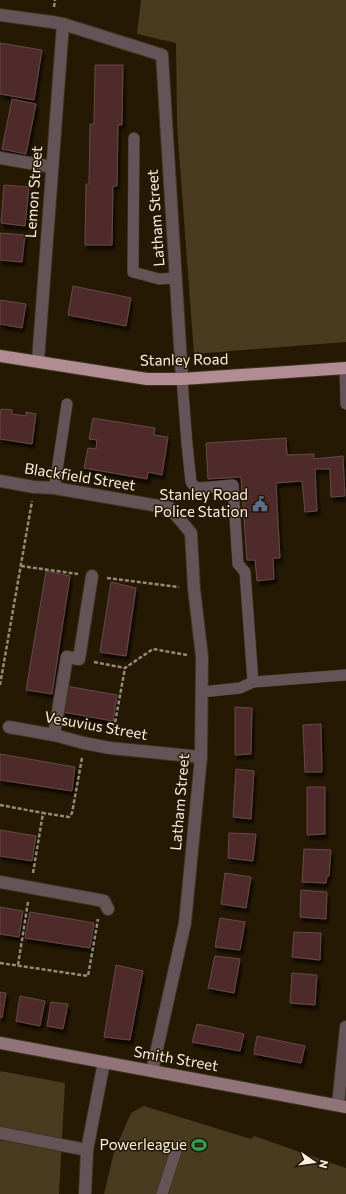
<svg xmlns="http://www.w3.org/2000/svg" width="346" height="1194" font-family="Commissioner,sans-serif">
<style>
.green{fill:#493a20}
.building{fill:#4f2b2b;stroke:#664948;filter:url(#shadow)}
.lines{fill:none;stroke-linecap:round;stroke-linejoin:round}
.lane-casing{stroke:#3e331f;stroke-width:12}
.street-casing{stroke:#3e331f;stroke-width:14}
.secondary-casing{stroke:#3e331f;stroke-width:14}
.primary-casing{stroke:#3e331f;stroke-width:14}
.path{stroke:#948a79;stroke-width:2.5;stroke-dasharray:4 2;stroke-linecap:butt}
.lane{stroke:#655457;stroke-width:11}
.street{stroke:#655457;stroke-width:12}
.secondary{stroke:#907479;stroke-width:12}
.primary{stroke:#b18c93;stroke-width:12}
.labels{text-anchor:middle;stroke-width:3;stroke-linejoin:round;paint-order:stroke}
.street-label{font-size:15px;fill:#f9f0e3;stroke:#251904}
.poi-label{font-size:15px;fill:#f9f0e3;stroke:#251904;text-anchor:end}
</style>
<defs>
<filter id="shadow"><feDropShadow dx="2.5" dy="4.5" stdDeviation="1" flood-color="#0009"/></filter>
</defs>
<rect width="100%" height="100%" fill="#251904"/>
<g class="green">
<path d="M141 0H346V342L194 354 177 126 176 43 137 34Z"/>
<path d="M0 1071 65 1083 59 1194H0Z"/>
<path d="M144 1106 251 1139 254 1136 346 1168V1194H104L114 1152 131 1113Z"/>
</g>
<g class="building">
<path d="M0 43 42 50 34 100 0 94Z"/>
<path d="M95 65H123L122 125H118L117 186H113L112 245H85L86 184H89L90 124H94Z"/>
<path d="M12 99 36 104 26 154 2 149Z"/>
<path d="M4 185 29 187 25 226 1 223Z"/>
<path d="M0 233 25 235 22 262 0 260Z"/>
<path d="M73 286 131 298 126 326 68 315Z"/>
<path d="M0 300 26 304 22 328 0 324Z"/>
<path d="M1 409 12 410V414L26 416V412L36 414 32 444 0 439V418Z"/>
<path d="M93 418 155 428 154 435 168 437 162 475 148 472 147 479 84 468 88 448 96 449 97 440 89 439Z"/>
<path d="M286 438 287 455 314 454V459L343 456 345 496 331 497 330 469H315L317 511 305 512 302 481 276 483 280 558H273L274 579 257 581 255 560H247L241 477 208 479 206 443Z"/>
<path d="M46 571 70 576 52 694 26 690Z"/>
<path d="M111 582 136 588 126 656 100 652Z"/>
<path d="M66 686 117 695 113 721 63 712Z"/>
<path d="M235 707 252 708 251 754 235 755Z"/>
<path d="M321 724 322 772H305L303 725Z"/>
<path d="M0 754 75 767 72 791 0 780Z"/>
<path d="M236 769 254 771 251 819 233 817Z"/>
<path d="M307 787H325V834L307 835Z"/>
<path d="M0 830 36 836 32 861 0 856Z"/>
<path d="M229 833 256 834 253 861 228 858Z"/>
<path d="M304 849 331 850 329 876H327L326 883 302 882Z"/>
<path d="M225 873 251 877 246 908 221 904Z"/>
<path d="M301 890 327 892 326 919 300 917Z"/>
<path d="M0 907 23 911 19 937 0 934Z"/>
<path d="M30 912 94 923 90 948 25 938Z"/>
<path d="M220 918 245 922 240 950 215 947Z"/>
<path d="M294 932 321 933 320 960 292 957Z"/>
<path d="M215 956 240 959 234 993 208 988Z"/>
<path d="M116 965 143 971 130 1040 104 1037Z"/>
<path d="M292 973 317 975 315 1005 290 1003Z"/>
<path d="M0 992 6 993 2 1018 0 1017Z"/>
<path d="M20 996 45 1001 40 1026 16 1021Z"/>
<path d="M51 1002 68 1004 63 1029 47 1026Z"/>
<path d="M197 1024 244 1034 240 1051 192 1042Z"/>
<path d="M257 1036 305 1046 301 1063 254 1054Z"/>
</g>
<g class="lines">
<g class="lane-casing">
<g id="lane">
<path d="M134 138 133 272 159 279 176 278"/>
<path d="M345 368 346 404"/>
<path d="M182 379 187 444 191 482 194 486 199 488 233 485 238 564 245 572 253 682 240 688 202 692"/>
<path d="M54 488 56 477 67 404"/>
<path d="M253 682 346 675"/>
<path d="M162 1194 178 1145"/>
</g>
</g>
<g class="street-casing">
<g id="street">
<path d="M0 15 52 22 63 24 162 55 182 379"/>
<path d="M0 158 52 167"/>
<path d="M38 361 63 24"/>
<path d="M0 481 34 487 54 488 170 508 191 533 194 589 202 657 201 757 185 923 152 1071"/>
<path d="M9 727 54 735 84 743 110 748 201 757"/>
<path d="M54 735 67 657 79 659 92 576"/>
<path d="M0 882 104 901 108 909"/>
<path d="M338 1105 346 1027"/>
<path d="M0 1133 87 1150"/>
<path d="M85 1194 87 1150 104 1062"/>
</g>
</g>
<g class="secondary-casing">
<path id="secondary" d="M0 1043 346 1107"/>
</g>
<g class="primary-casing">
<path id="primary" d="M0 356 147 379H182L346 368"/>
</g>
<g class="path">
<path d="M54 7 55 0"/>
<path d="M21 566 78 574"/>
<path d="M107 578 179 587"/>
<path d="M94 662 125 668 153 649 187 655"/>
<path d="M0 685 32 501"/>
<path d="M113 734 125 668"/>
<path d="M0 805 43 813"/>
<path d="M33 873 43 813 69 817 72 813 82 758"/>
<path d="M0 963 88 976 98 919"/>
<path d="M18 965 28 902"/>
</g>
<use href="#lane" class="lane"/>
<use href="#street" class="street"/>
<use href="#secondary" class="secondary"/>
<use href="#primary" class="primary"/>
</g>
<defs>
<g id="civic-bare" transform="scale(1.2)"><path d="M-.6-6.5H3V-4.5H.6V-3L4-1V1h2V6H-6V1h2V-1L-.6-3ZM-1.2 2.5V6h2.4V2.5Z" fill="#5c6f8a" stroke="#251904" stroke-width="2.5" paint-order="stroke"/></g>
<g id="stadium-bare" transform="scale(1.2)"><path d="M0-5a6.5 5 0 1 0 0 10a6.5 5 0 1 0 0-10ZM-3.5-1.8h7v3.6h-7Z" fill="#2e9e5b" stroke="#251904" stroke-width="2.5" paint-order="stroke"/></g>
</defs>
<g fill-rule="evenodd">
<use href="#civic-bare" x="260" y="504"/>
<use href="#stadium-bare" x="199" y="1145"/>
</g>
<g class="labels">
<g class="street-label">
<text transform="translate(34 192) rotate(-86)" y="5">Lemon Street</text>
<text transform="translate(156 218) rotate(-94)" y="5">Latham Street</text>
<text transform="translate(184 360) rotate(-1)" y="5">Stanley Road</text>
<text transform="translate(80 477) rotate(9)" y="5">Blackfield Street</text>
<text transform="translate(96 726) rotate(10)" y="5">Vesuvius Street</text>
<text transform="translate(180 802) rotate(-85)" y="5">Latham Street</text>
<text transform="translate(176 1059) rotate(10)" y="5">Smith Street</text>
</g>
<g class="poi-label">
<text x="248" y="500">Stanley Road<tspan x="248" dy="17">Police Station</tspan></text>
<text x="187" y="1150">Powerleague</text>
</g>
</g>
<g transform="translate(314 1162) rotate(103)" stroke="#251904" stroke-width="3" paint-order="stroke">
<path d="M0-3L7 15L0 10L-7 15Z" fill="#f9f0e3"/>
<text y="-6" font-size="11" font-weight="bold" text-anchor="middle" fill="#f9f0e3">N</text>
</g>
</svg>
